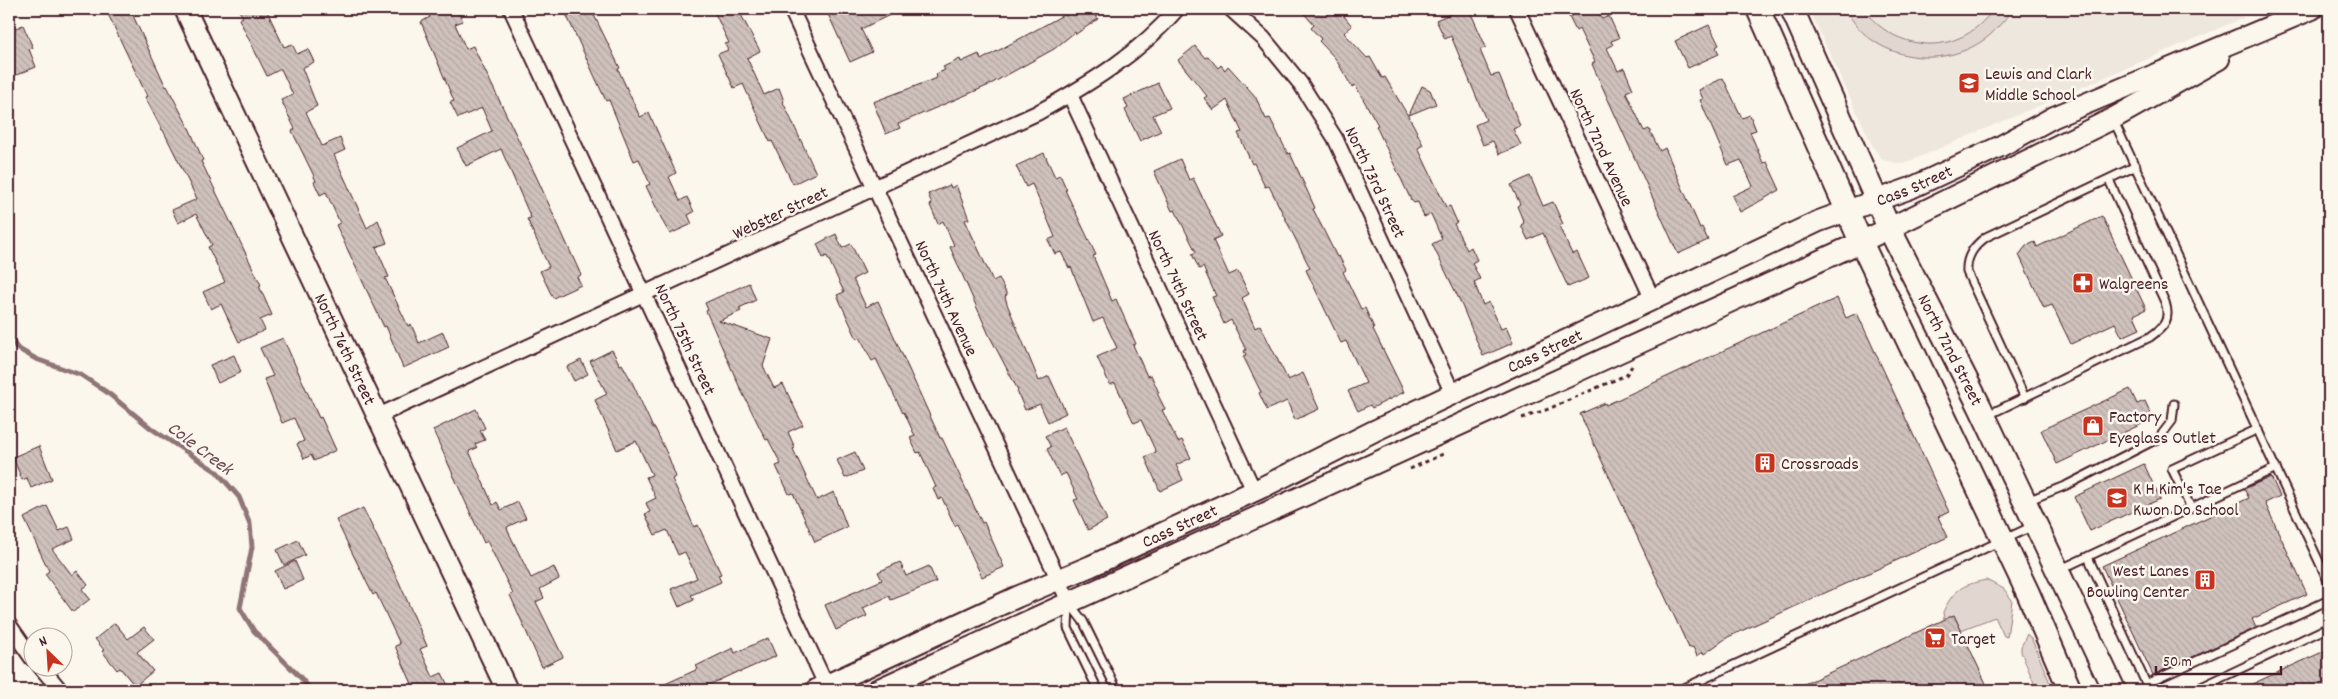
<svg xmlns="http://www.w3.org/2000/svg" width="2338" height="699" font-family="Dekko,sans-serif">
<style>
.built{fill:#eee7de}
.grass{fill:#e2d7d0;stroke:#967b7e}
.lines{fill:none;stroke-linecap:round;stroke-linejoin:round}
.stream{stroke:#907477;stroke-width:5}
.building{fill:url(#building-back-hatch);stroke:#4a1f2b}
.lane-casing{stroke:#4a1f2b;stroke-width:11}
.street-casing{stroke:#4a1f2b;stroke-width:18}
.secondary-casing{stroke:#4a1f2b;stroke-width:24}
.primary-casing{stroke:#4a1f2b;stroke-width:26}
.path{stroke:#4a1f2b;stroke-width:3;stroke-dasharray:4 4;stroke-linecap:butt}
.lane{stroke:#fbf7ec;stroke-width:7}
.street{stroke:#fbf7ec;stroke-width:14}
.secondary{stroke:#fbf7ec;stroke-width:20}
.primary{stroke:#fbf7ec;stroke-width:22}
.labels{text-anchor:middle;stroke-width:5;stroke-linejoin:round;paint-order:stroke}
.poi-label{font-size:18px;fill:#4a1f2b;stroke:#fbf7ec;text-anchor:start}
.street-label{font-size:18px;fill:#4a1f2b;stroke:#fbf7ec}
.water-label{font-size:19px;font-style:italic;fill:#6d4a51;stroke:#fbf7ec}
</style>
<defs>
<pattern id="building-back-hatch" width="6" height="6" patternUnits="userSpaceOnUse" patternTransform="scale(1.25)"><rect width="6" height="6" fill="#cfc2bc"/><path d="M-1 5l2 2M0 0l6 6M5-1l2 2" fill="none" stroke="#b3a6a2"/></pattern>
</defs>
<rect width="100%" height="100%" fill="#fbf7ec"/>
<filter id="ink" filterUnits="userSpaceOnUse"><feTurbulence type="fractalNoise" baseFrequency=".02" numOctaves="2"/><feDisplacementMap in="SourceGraphic" scale="10" xChannelSelector="R" yChannelSelector="G"/><feConvolveMatrix kernelMatrix="1 2 1 2 8 2 1 2 1" color-interpolation-filters="sRGB"/></filter>
<g filter="url(#ink)">
<path class="built" d="M1809 9H2239L2243 18 1903 164 1882 160 1873 147Z"/>
<g class="grass">
<path d="M1846 9H1864C1884 39 1926 53 1959 38 1974 32 1984 21 1994 9H2012C2009 16 2003 21 1998 27 1958 73 1873 66 1846 9Z"/>
<path d="M1986 580 2004 589 2012 600 2007 637 2004 636 1995 617 1961 630 1954 615 1944 620 1943 612C1954 589 1962 585 1986 580Z"/>
<path d="M2027 634 2032 640 2053 690H2037L2021 652V647Z"/>
</g>
<g class="lines">
<path class="stream" d="M9 336 17 348 36 359 81 375 108 393 152 429 217 472 239 497 250 524 252 547 240 608 254 631 301 678 311 690"/>
</g>
<g class="building">
<path d="M119 9H130L166 87 167 86 190 130 203 160 201 161 261 285 259 286 272 315 260 320 265 330 239 342 221 304 211 309 203 292 225 282 208 247 212 245 196 214 178 223 172 210 197 199 163 130H162L145 97 147 96 108 14Z"/>
<path d="M238 9H266L284 47 292 44 297 54 308 49 314 62 302 68 317 106 306 112 322 146 340 138 345 150 334 155 367 228 378 220 387 243 376 247 389 277 385 278 408 326 411 324 419 343 443 332 449 347 403 368 386 326 384 327 336 225 340 223 326 192 320 195 314 182 316 181 312 172 292 131 295 129 281 100 293 95 281 69 267 76 239 19 243 17Z"/>
<path d="M442 9H457L463 21 455 24 466 49 473 46 536 176 581 275 577 277 581 285 553 298 540 271 549 267 527 219 531 218 501 149 466 166 457 148 492 131 482 108 458 118 450 102 454 101 421 22 430 17 429 15Z"/>
<path d="M566 9H591L620 68 618 69 640 117 649 113 676 173 669 177 680 201 687 197 694 212 688 215 692 224 670 234 664 224 646 186 650 184 639 159 634 161 609 100 606 101 566 14 568 13Z"/>
<path d="M713 9H738L760 51 747 58 764 95 779 88 784 101 783 102 816 173 793 184 772 141 770 142 743 84 734 88 718 54 728 50 725 44 729 43Z"/>
<path d="M840 9H902L861 29 872 52 850 62 828 14Z"/>
<path d="M1075 9H1091L1098 19 1076 34 1075 32 1054 49 987 86 898 124 900 128 886 134 873 102 937 78 936 74 945 70 943 67 960 59 961 62 979 54 981 60 1065 14 1066 16Z"/>
<path d="M1300 9H1352L1344 16 1352 26 1344 33 1367 58 1370 57 1382 78 1385 77 1414 126 1423 145 1418 148 1446 207 1450 206 1457 222 1454 224 1467 250 1471 247 1477 260 1472 263 1480 279 1474 282 1483 305 1489 302 1501 329 1506 327 1513 343 1483 356 1460 301 1432 244 1442 239 1431 214 1424 217 1418 202 1414 203 1411 200 1376 126 1378 125 1355 85 1352 87 1335 58 1319 41 1321 39 1311 28 1314 25Z"/>
<path d="M1462 9H1469L1486 47 1480 50 1491 76 1499 74 1520 126 1513 129 1521 145 1499 154 1493 141 1483 145 1475 125 1486 120 1451 36 1445 39 1436 20Z"/>
<path d="M1586 9H1597L1602 19 1609 16 1619 38 1611 41 1613 45 1607 48 1618 71 1624 68 1633 89 1626 92 1644 131 1649 129 1660 151 1665 148 1700 228 1702 227 1708 240 1678 254 1592 64 1595 62 1579 29 1576 31 1569 17Z"/>
<path d="M23 25 33 48 29 49 36 67 9 78V31Z"/>
<path d="M1709 25 1719 45 1716 47 1719 54 1688 68 1675 41Z"/>
<path d="M1195 46 1205 58 1208 56 1218 68 1221 65 1225 70 1228 66 1255 96 1266 119 1270 118 1288 154 1290 153 1315 208 1313 209 1337 257 1339 256 1346 270 1343 272 1361 309 1365 308 1374 328 1373 329 1404 392 1372 408 1370 405 1358 411 1348 391 1366 383 1346 341 1341 343 1306 270 1310 268 1269 186 1265 187 1254 163 1252 164 1238 133 1242 132 1227 100 1213 110 1204 98 1207 96 1178 60Z"/>
<path d="M1723 78 1742 118 1750 115 1756 130 1750 132 1763 163 1767 162 1780 190 1740 212 1732 196 1753 186 1741 160 1728 165 1700 100 1703 99 1699 90Z"/>
<path d="M1158 83 1170 108 1153 115 1161 131 1140 141 1125 110 1128 108 1124 99Z"/>
<path d="M1422 86 1430 90 1436 104 1409 115Z"/>
<path d="M1044 153 1055 177 1060 175 1067 190H1065L1096 255 1093 256 1112 301 1116 299 1136 344 1133 345 1147 376 1151 375 1159 393H1157L1165 409 1162 410 1178 442 1182 440 1191 458 1176 465 1183 480 1160 491 1145 457 1156 452 1141 420 1134 423 1115 383 1110 385 1097 357 1117 348 1103 318 1093 322 1071 267 1069 268 1061 252 1055 254 1048 240 1055 237 1047 218 1032 184 1026 187 1016 166Z"/>
<path d="M1180 159 1189 180 1193 178 1221 236 1213 240 1229 275 1238 271 1249 294 1242 298 1255 328 1260 325 1288 380 1303 373 1319 409 1295 420 1287 401 1267 410 1259 393 1261 392 1243 356 1246 355 1244 351 1246 350 1231 320 1224 324 1212 297 1216 296 1203 267 1199 269 1192 254 1196 252 1175 210 1172 211 1154 171Z"/>
<path d="M1530 176 1543 206 1553 202 1563 224 1559 226 1572 254 1577 252 1589 278 1568 287 1543 233 1528 240 1521 225 1524 223 1517 206 1520 204 1511 185Z"/>
<path d="M950 185 951 188 956 185 969 219 965 220 993 281 999 278 1007 295 1005 296 1007 304 1039 381 1049 376 1066 413 1048 422 1040 404 1025 410 1017 391 1018 390 989 335 950 247 954 245 943 221 938 224 930 205 932 204 928 194Z"/>
<path d="M2102 216 2146 309 2134 315 2140 329 2122 337 2115 323 2071 344 2052 305 2044 308 2019 255 2026 246 2035 242 2037 247Z"/>
<path d="M836 234 842 248 851 244 865 273 853 279 866 307 878 301 940 438H942L982 523 984 522 1004 567 982 577 957 524 955 526 942 498 938 500 933 488 936 487 920 452 917 453 910 438 915 436 904 412 903 413 876 359 872 361 860 337 857 339 837 295 844 292 827 256 823 258 817 244Z"/>
<path d="M749 283 756 300 739 308 741 311 719 321 772 339 763 366 774 388 783 384 803 425 788 432 795 448 793 449 817 500 834 492 847 527 815 542 793 493 789 494 776 466 781 464 768 439 766 440 740 388 706 311 708 310 705 303Z"/>
<path d="M1837 298 1846 318 1857 313 1949 512 1938 517 1948 537 1728 637 1704 654 1703 652 1697 656 1693 647 1689 648 1580 414 1605 403 1606 405Z"/>
<path d="M283 338 319 418 321 417 336 450 314 461 311 455 304 459 297 444 304 441 294 418 282 423 264 379 273 376 260 348Z"/>
<path d="M612 350 620 365 622 364 632 382 653 428H655L669 458 676 477 672 479 688 513 694 527 698 525 721 574 718 575 721 582 691 595 694 600 679 607 671 589 697 578 685 552 678 555 667 530 655 535 645 514 650 512 646 503 656 498 646 477 652 475 636 441 617 450 595 400 607 394 590 361Z"/>
<path d="M234 355 241 372 218 383 210 365Z"/>
<path d="M581 360 588 374 574 381 567 367Z"/>
<path d="M2130 389 2137 404 2145 401 2151 414 2143 417 2146 422 2057 464 2041 430Z"/>
<path d="M476 409 485 428 480 431 485 440 475 444 477 448 469 451 493 505 497 502 501 510 518 502 526 518 507 527 508 531 531 578 554 567 559 579 540 589 544 598 536 602 563 657 542 667 510 595 513 594 487 541 484 543 433 430Z"/>
<path d="M1064 427 1107 520 1088 530 1074 500 1078 499 1066 473 1060 476 1047 449 1051 447 1045 436Z"/>
<path d="M39 446 52 479 31 488 27 478 22 480 13 457Z"/>
<path d="M855 452 863 471 845 478 837 460Z"/>
<path d="M2144 464 2160 499 2090 531 2074 497Z"/>
<path d="M2271 477 2280 496 2265 503 2307 594 2252 619 2256 628 2153 675 2102 566 2249 498 2244 489Z"/>
<path d="M47 506 59 531 69 527 74 539 52 549 72 575 77 571 88 585 82 589 90 599 73 612 45 574 49 571 24 518Z"/>
<path d="M363 508 399 582 427 646 420 649 433 677 442 673 450 690H404L413 686 395 646 400 644 376 593 373 595 336 520Z"/>
<path d="M298 540 305 555 284 565 277 550Z"/>
<path d="M295 561 303 580 283 589 275 571Z"/>
<path d="M900 562 906 576 929 566 936 582 891 600 889 596 863 608 867 616 836 630 825 605 882 580 878 572Z"/>
<path d="M1954 615 1989 690H1791L1855 661Z"/>
<path d="M115 623 128 639 144 627 154 639 137 652 153 671 135 686 120 668 117 670 102 651 104 650 95 639Z"/>
<path d="M768 638 776 656 740 672 739 671 698 690H652L698 669 696 666 733 648 735 653Z"/>
<path d="M2329 649V690H2239Z"/>
</g>
<g class="lines">
<g class="lane-casing">
<g id="lane">
<path d="M2272 9 2277 21"/>
<path d="M2113 119 2329 583"/>
<path d="M2025 398 1967 272C1966 256 1974 246 1986 237L2136 166"/>
<path d="M1988 415 2150 337C2164 327 2171 320 2165 302L2109 180"/>
<path d="M2027 501 2067 485 2159 438 2172 421 2174 404"/>
<path d="M2191 508 2172 469 2258 429"/>
<path d="M2088 557 2149 690"/>
<path d="M2059 570 2276 468"/>
<path d="M1070 604 1083 621 1117 690"/>
<path d="M1069 605 1068 628 1098 690"/>
<path d="M2146 684 2329 600"/>
<path d="M1680 690 2033 526"/>
<path d="M2195 690 2329 627"/>
</g>
</g>
<g class="street-casing">
<g id="street">
<path d="M511 9 826 685"/>
<path d="M791 9 1069 602"/>
<path d="M1231 9 1263 38 1300 83 1335 138 1453 394"/>
<path d="M1517 9 1653 300"/>
<path d="M1070 95 1254 491"/>
<path d="M378 416 1037 113C1088 85 1139 54 1177 9"/>
<path d="M9 625 32 658"/>
<path d="M40 666 60 690"/>
</g>
</g>
<g class="secondary-casing">
<g id="secondary">
<path id="s1" d="M185 9 507 690"/>
<path id="s2" d="M816 690 1017 597 1091 566 1263 487 1374 431 1819 221 1911 188 2001 146 2054 117 2312 9"/>
<path d="M877 690 1861 242 2112 119 2219 59"/>
</g>
</g>
<g class="primary-casing">
<g id="primary">
<path d="M1758 9 1861 242 2028 593 2070 690"/>
<path id="s3" d="M1792 9 1889 228 1979 405 2114 690"/>
</g>
</g>
<g class="path">
<path d="M1522 418 1546 410 1626 375 1632 366"/>
<path d="M1410 469 1443 454"/>
</g>
<use href="#lane" class="lane"/>
<use href="#street" class="street"/>
<use href="#secondary" class="secondary"/>
<use href="#primary" class="primary"/>
</g>
</g>
<defs>
<g id="school-square" transform="scale(1.125)"><rect x="-9" y="-9" width="18" height="18" rx="4" fill="#c8321e" stroke="#fbf7ec"/><path d="M0-5L7-2L0 1L-7-2ZM-4 1L0 2.5L4 1V4Q0 6-4 4Z" fill="#fff"/></g>
<g id="pharmacy-square" transform="scale(1.125)"><rect x="-9" y="-9" width="18" height="18" rx="4" fill="#c8321e" stroke="#fbf7ec"/><path d="M-2-6h4v4h4v4h-4v4h-4v-4h-4v-4h4Z" fill="#fff"/></g>
<g id="shop-square" transform="scale(1.125)"><rect x="-9" y="-9" width="18" height="18" rx="4" fill="#c8321e" stroke="#fbf7ec"/><path d="M-5-2.5h2.3a2.7 3.5 0 0 1 5.4 0H5L5.5 6h-11ZM-1.5-2.5h3a1.5 2.3 0 0 0-3 0Z" fill="#fff"/></g>
<g id="building-square" transform="scale(1.125)"><rect x="-9" y="-9" width="18" height="18" rx="4" fill="#c8321e" stroke="#fbf7ec"/><path d="M-4-6H4V6H1V3H-1V6H-4ZM-2.5-4.3h1.7v1.8h-1.7ZM.8-4.3h1.7v1.8H.8ZM-2.5-1h1.7V.8h-1.7ZM.8-1h1.7V.8H.8Z" fill="#fff"/></g>
<g id="supermarket-square" transform="scale(1.125)"><rect x="-9" y="-9" width="18" height="18" rx="4" fill="#c8321e" stroke="#fbf7ec"/><path d="M-6-5.5h2.5l.6 2H6L4.5 2H-2.5L-4.4-4H-6ZM-1.5 3.2a1.3 1.3 0 1 0 .1 0ZM3 3.2a1.3 1.3 0 1 0 .1 0Z" fill="#fff"/></g>
</defs>
<g fill-rule="evenodd">
<use href="#school-square" x="1969" y="83"/>
<use href="#pharmacy-square" x="2083" y="283"/>
<use href="#shop-square" x="2093" y="426"/>
<use href="#building-square" x="1765" y="463"/>
<use href="#school-square" x="2117" y="498"/>
<use href="#building-square" x="2205" y="580"/>
<use href="#supermarket-square" x="1935" y="638"/>
</g>
<g class="labels">
<g class="poi-label">
<text x="1985" y="79">Lewis and Clark<tspan x="1985" dy="21">Middle School</tspan></text>
<text x="2099" y="289">Walgreens</text>
<text x="2109" y="422">Factory<tspan x="2109" dy="21">Eyeglass Outlet</tspan></text>
<text x="1781" y="469">Crossroads</text>
<text x="2133" y="494">K H Kim's Tae<tspan x="2133" dy="21">Kwon Do School</tspan></text>
<text x="2189" y="576" text-anchor="end">West Lanes<tspan x="2189" dy="21">Bowling Center</tspan></text>
<text x="1951" y="644">Target</text>
</g>
<g class="street-label">
<text transform="translate(1602 147) rotate(65)" y="6">North 72nd Avenue</text>
<text transform="translate(1376 182) rotate(65)" y="6">North 73rd Street</text>
<text dy="6" stroke="none"><textPath href="#s2" startOffset="1209">Cass Street</textPath></text>
<text transform="translate(780 212) rotate(-25)" y="6">Webster Street</text>
<text transform="translate(1179 285) rotate(65)" y="6">North 74th Street</text>
<text transform="translate(947 298) rotate(65)" y="6">North 74th Avenue</text>
<text transform="translate(686 339) rotate(65)" y="6">North 75th Street</text>
<text dy="6" stroke="none"><textPath href="#s1" startOffset="376">North 76th Street</textPath></text>
<text dy="6" stroke="none"><textPath href="#s2" startOffset="804">Cass Street</textPath></text>
<text dy="6" stroke="none"><textPath href="#s3" startOffset="376">North 72nd Street</textPath></text>
<text dy="6" stroke="none"><textPath href="#s2" startOffset="399">Cass Street</textPath></text>
</g>
<g class="water-label">
<text transform="translate(201 447) rotate(37)" y="7">Cole Creek</text>
</g>
</g>
<rect width="2338" height="699" fill="none" stroke="#fbf7ec" stroke-width="30"/>
<rect x="15" y="15" width="2308" height="669" fill="none" stroke="#4a1f2b" stroke-width="2" filter="url(#ink)"/>
<g transform="translate(48 652) rotate(335)"><circle r="24" fill="#fbf7ec" stroke="#b4a19f"/>
<path d="M0-4L9 19L0 12L-9 19Z" fill="#c8321e"/>
<text y="-8" font-size="14" font-weight="bold" text-anchor="middle" fill="#4a1f2b">N</text>
</g>
<path d="M2156 666v8h125v-8" fill="none" stroke="#4a1f2b" stroke-width="2.5"/>
<text x="2163" y="666" font-size="15" fill="#4a1f2b" stroke="#fbf7ec" stroke-width="4" paint-order="stroke">50 m</text>
</svg>
